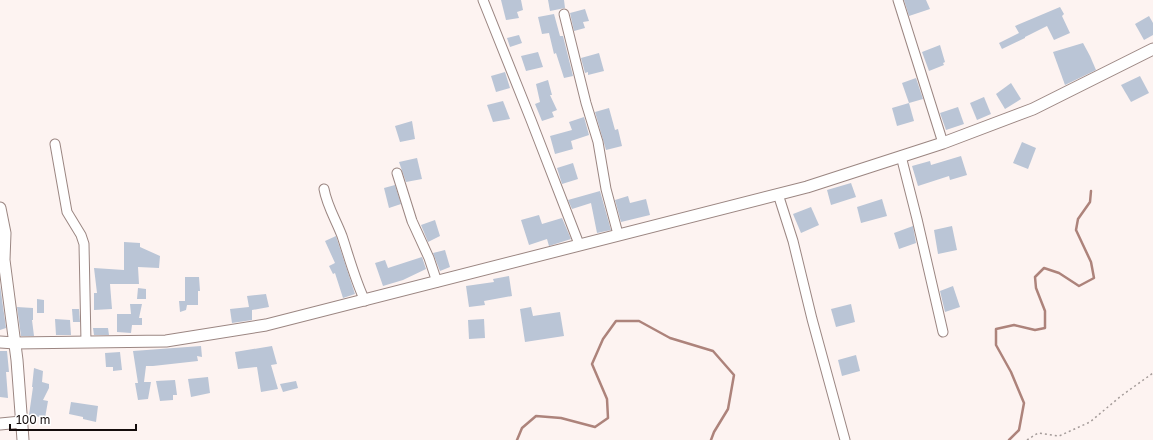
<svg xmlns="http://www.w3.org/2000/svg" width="1153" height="440" font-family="'Golos Text',sans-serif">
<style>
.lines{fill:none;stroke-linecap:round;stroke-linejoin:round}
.stream{stroke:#ad837b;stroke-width:2.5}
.building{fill:#bac5d6}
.minor-casing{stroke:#9b8682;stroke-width:11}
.tertiary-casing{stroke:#9b8682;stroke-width:13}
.path{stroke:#a49b99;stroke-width:1.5;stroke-dasharray:2 3;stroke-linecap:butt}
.minor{stroke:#fff;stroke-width:9}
.tertiary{stroke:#fff;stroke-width:11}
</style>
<rect width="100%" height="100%" fill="#fdf3f1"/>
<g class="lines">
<g class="stream">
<path d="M517 440 522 428 536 416 561 418 595 427 608 418 607 399 592 364 603 339 616 321H639L670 338 713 351 734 375 728 409 714 432 711 440"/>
<path d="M1009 440 1019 430 1024 403 1011 372 996 345V329L1014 325 1035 330 1045 328V311L1036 288 1035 277 1044 268 1059 273 1079 286 1094 278 1091 262 1076 230 1078 219 1090 202 1091 191"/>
</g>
</g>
<g class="building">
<path d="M501 0H521L523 10 517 12 519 18 506 20Z"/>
<path d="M548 0H564L565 8 550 11Z"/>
<path d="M904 0H926L930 9 909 16Z"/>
<path d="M1060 7 1064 14 1062 16 1070 33 1054 40 1047 26 1025 37V38L1002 49 999 43 1019 33 1015 26Z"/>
<path d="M585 9 589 21 583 22 585 28 574 31 570 13Z"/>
<path d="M554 14 560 36H563L573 76 564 78 556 53 554 54 549 33 542 34 538 17Z"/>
<path d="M1149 16 1153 23V35L1144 40 1135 24Z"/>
<path d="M519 35 522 43 510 47 507 38Z"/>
<path d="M1083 43 1090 56 1096 70 1065 85 1053 52Z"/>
<path d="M940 45 945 62 943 63 944 65 929 71 922 52Z"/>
<path d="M538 52 543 67 526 71 521 56Z"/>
<path d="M599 53 604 71 588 75V72L585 73 581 58Z"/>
<path d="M505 72 510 88 496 92 491 76Z"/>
<path d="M1140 76 1149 93 1131 102 1121 85Z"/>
<path d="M916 78 923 99 909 103 902 83Z"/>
<path d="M548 80 552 95H550L557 110 552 112 554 117 542 121 535 104 540 102 536 84Z"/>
<path d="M1011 83 1021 99 1005 109 996 94Z"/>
<path d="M984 97 991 114 977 120 970 103Z"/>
<path d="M503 101 510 119 493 122 487 105Z"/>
<path d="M909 103 914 121 897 126 892 108Z"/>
<path d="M958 107 964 124 946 130 940 113Z"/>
<path d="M609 108 615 130 618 129 622 146 606 150 595 112Z"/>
<path d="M584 117 589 135 571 141 573 149 555 154 550 136 572 130 569 122Z"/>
<path d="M412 121 415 139 400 142 395 126Z"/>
<path d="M1022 142 1036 148 1028 169 1013 163Z"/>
<path d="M961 156 967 175 950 180 949 176 918 186 912 166 930 161 931 165Z"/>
<path d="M417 158 422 179 406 182 399 162Z"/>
<path d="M573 163 578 179 562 184 557 168Z"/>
<path d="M851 183 856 197 831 205 827 190Z"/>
<path d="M395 185 401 204 389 208 384 188Z"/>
<path d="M600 191 611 230 597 233 591 203 572 209 568 200Z"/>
<path d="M628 196 630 203 646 199 650 215 621 222 615 200Z"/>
<path d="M882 199 887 216 861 223 857 207Z"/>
<path d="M811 207 819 225 801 233 793 214Z"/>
<path d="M539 215 542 224 562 218 571 239 549 246 547 239 529 245 521 220Z"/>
<path d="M435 220 440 236 428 242 421 225Z"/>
<path d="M913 226 916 243 899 249 894 233Z"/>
<path d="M952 226 957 250 938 254 934 230Z"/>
<path d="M336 236 355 294 343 298 335 273 333 274 329 266 335 263 325 241Z"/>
<path d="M124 242 140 243V247L160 256 159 268 138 267 139 284H110L112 309 94 310V293H97L94 268 124 270Z"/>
<path d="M445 250 450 267 440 271 433 253Z"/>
<path d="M422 257 426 269 403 280 383 286 375 263 385 260 388 268Z"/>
<path d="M509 276 512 296 484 301 485 305 469 307 466 286 494 282 493 279Z"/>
<path d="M185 277H199L200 291H198V305H187L186 310 180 312 179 301H185Z"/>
<path d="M0 285 6 328 0 330Z"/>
<path d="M953 286 960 307 945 312 940 291Z"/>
<path d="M138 288 146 289V299H137Z"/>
<path d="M266 294 269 307 252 310V320L232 323 230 309 249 307 247 296Z"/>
<path d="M37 299 44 300V313H37Z"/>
<path d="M130 304H142L139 318H142V325H132L131 333 117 332V314H131Z"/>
<path d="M851 304 855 322 836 327 831 309Z"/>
<path d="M17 307 33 308V320H32L34 336H21Z"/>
<path d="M531 307 533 316 560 312 564 336 525 342 520 309Z"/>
<path d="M72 309H79L80 322H73Z"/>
<path d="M55 319 70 320 71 335H56Z"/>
<path d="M484 319 485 338 469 339 468 320Z"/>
<path d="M93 328H108L109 335H94Z"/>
<path d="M201 346 202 357 197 356 198 361 153 366V363V366H146L144 382H151L148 399 138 400 135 383H138L133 351Z"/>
<path d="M272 346 277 364 271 365 278 389 261 392 257 367 238 369 235 352Z"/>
<path d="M0 351H7L9 372H6L8 398 0 397Z"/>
<path d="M120 352 122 370 113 371V367H106L105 353Z"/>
<path d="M856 355 860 371 842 376 838 360Z"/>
<path d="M34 368 43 371 42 382 49 384V388L43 400 48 401 45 418 29 415 33 387H32Z"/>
<path d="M208 377 210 393 191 397 188 379Z"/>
<path d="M175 380 177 395H173V400L160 401 156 381Z"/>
<path d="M296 381 298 388 283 392 280 384Z"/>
<path d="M71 402 98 406 96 422 83 419V417L69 414Z"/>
</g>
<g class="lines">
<g class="minor-casing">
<g id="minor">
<path d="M483 0 531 120 579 244"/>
<path d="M898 0 943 143"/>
<path d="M564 14 586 103 598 142 606 189 618 234"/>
<path d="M55 144 67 212 81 235 84 244 86 342"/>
<path d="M901 156 917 219 943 332"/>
<path d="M397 173 412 221 429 258 437 282"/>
<path d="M324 189C327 206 336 220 342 236 349 257 355 280 365 301"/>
<path d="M778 194 793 241 812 319 845 440"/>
</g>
</g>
<g class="tertiary-casing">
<g id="tertiary">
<path d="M0 208 5 233 4 260 17 360 23 440"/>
<path d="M0 342 15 343 166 341 266 325 807 187 943 143 1033 109 1153 49"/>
<path d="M0 424 21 422"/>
</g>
</g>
<path class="path" d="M1027 440 1038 433 1059 436 1090 422 1121 396 1153 373"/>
<use href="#minor" class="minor"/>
<use href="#tertiary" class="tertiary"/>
</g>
<path d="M10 424v6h126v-6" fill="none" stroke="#140c0b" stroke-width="2"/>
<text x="16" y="424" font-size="12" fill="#140c0b" stroke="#ffffff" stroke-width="3" paint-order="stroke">100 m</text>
</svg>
